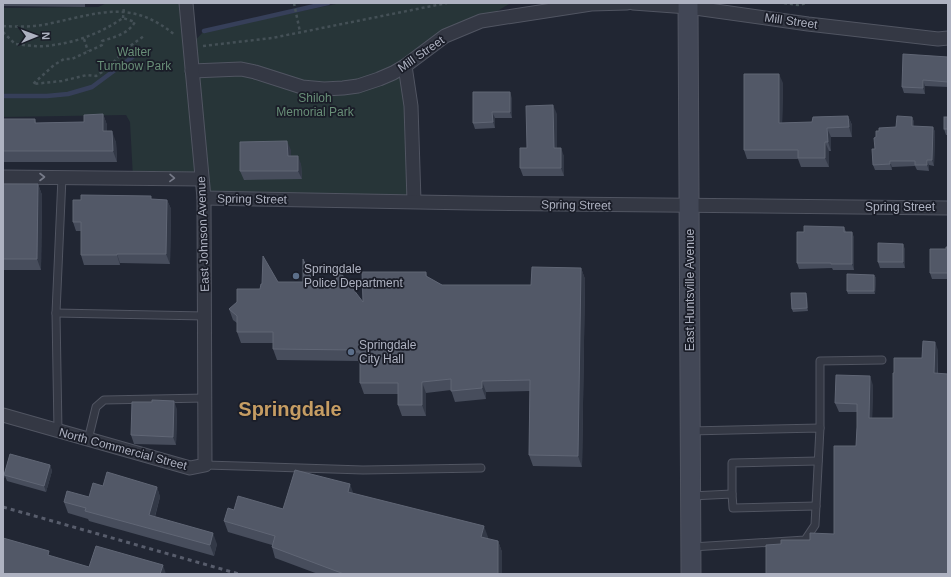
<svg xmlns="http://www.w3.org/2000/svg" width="951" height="577" font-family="Helvetica,sans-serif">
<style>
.green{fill:#273538}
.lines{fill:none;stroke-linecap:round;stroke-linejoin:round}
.stream{stroke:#363f59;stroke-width:4.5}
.lane-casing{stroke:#515562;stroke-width:9}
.street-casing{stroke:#515562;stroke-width:15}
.secondary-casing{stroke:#515562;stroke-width:21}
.path{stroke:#445056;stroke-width:2.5;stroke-dasharray:3 3;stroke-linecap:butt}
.lane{stroke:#343844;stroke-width:7}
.street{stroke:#343844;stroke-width:13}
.secondary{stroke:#424756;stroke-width:19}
.rail{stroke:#585d6c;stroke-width:3;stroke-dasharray:4 4;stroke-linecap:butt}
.wall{fill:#474d5c}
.shaded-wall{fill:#333947}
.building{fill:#525867;stroke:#606675}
.oneway{stroke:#777b89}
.service-dot{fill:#5c6f8a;stroke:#1a1d28;stroke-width:1.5}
.labels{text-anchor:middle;stroke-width:3.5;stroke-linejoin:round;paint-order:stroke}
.street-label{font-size:12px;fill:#aeb2c1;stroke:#1a1d28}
.park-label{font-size:12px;fill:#688e77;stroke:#1a1d28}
.poi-label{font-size:12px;fill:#aeb2c1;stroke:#1a1d28;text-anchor:start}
.town-label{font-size:20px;font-weight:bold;fill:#c69d63;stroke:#1a1d28}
</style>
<rect width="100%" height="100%" fill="#212633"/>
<path class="green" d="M107 3H186L190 46 204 31 341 3H511L405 66 414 201 204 198 201 179 133 178 130 122 126 115 3 117V8L98 7Z"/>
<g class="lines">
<g class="stream">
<path d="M204 31 328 3"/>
<path d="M3 96H47L68 94 92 87 142 50"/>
</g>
<g class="lane-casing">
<g id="lane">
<path d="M56 313 205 316"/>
<path d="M820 428V361L882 360"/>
<path d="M58 431 56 313 62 177"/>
<path d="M690 431 820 428 815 525 805 540 692 547"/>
<path d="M88 440 96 407 104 400 205 398"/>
<path d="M205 465 363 470 481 468"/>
<path d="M732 494V463L818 461"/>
<path d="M691 496 732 494 733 508 816 506"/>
</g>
</g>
<g class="street-casing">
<g id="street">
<path d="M633 3 688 7 808 24 938 39 948 38"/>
<path d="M405 66 411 106 414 201"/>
<path d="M192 71 241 69 255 72 302 87 324 89 343 88 358 86 379 79 393 73 405 66 445 36 481 21 591 4 627 3"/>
<path d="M3 177 201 179"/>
<path d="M204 198 472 203 948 208"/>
<path d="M3 415 190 468 205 465 204 198 186 3"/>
</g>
</g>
<g class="secondary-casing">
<path id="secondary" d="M688 3 691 574"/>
</g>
<g class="path">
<path d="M294 3 300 32"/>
<path d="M784 3 798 5 807 3"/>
<path d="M123 18 124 7"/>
<path d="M3 26C19 27 36 27 52 23 103 12 132 0 175 35"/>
<path d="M3 32 15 44C25 45 36 47 46 46 75 43 99 34 123 18L135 22C128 34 115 37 102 41V45L72 59H64L54 65 33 84 62 81 87 75 96 76 108 68 126 49 144 36"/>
<path d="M84 39 88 51"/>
<path d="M203 46 272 38 447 3"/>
</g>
<use href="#lane" class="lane"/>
<use href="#street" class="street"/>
<use href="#secondary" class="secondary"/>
<path class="rail" d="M3 507 239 574"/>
</g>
<g class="wall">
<path d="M3 3H88V4H85V7L3 6Z"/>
<path d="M948 57V87L925 86V94L904 93 902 87Z"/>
<path d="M783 83 782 123 812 122 848 116 852 125V137H831V151H829V167H801L798 159H747L744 150Z"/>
<path d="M512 98V118H495V128L475 129 473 123Z"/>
<path d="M103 114 107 125V131L116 142 117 162H3V119H35L36 123 84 122Z"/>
<path d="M557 114V148L564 156V176H523L520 168 527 148Z"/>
<path d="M912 117 914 122V126L933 127 935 132 934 166 929 165V171L917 170 915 166 892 167V170H875L873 165 876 137 896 127Z"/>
<path d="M948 117V135H946L944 129Z"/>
<path d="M291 150V156L301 164 302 179 244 180 240 171Z"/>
<path d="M3 184H38L42 195 41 270H3Z"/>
<path d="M152 199 167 200 171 209 170 264 120 263V265H84L81 255V231H76L73 222Z"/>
<path d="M844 227 846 232H852L854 238V270H833L832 268 799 269 797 263 804 232Z"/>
<path d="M903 244 905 250V268H880L878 262Z"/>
<path d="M948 247V279H932L930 273 946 249Z"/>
<path d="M581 268 585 279 582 467 533 466 529 455 530 391 486 392V399L455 402 451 390 426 393V416H402L398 405V394H364L360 383V363H359L358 361 277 360 273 349V343H241L237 332V323L233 320 229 309 260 289 278 282 315 287 363 302 426 272 427 277 442 285H531Z"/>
<path d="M874 275 876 278 875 294H848L847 291Z"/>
<path d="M807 296 808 311 793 312 792 309Z"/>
<path d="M938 350V373L948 574 781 544 810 540 834 534 856 446 857 427V412H839L835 403 873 385 872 418H893L894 373Z"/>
<path d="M152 402 177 409 176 445 134 444 131 435Z"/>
<path d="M50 465 52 471 46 492 7 481 5 476 3 481V470L5 474Z"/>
<path d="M103 486 157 487 160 497 155 517 217 544 214 556 89 521 88 519 68 513 64 502 89 497Z"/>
<path d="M354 494 488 537 487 539 498 541 502 552V574H318L275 558 272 547V545L228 532 224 521 234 510 283 509Z"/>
</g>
<g class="shaded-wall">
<path d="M779 74 783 83 782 132 779 123Z"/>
<path d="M923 80 925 86V94L923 88Z"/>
<path d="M510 92 512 98V118L510 112Z"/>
<path d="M553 105 557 114V156L554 148Z"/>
<path d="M492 112 495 118V128L493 122Z"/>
<path d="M103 114 107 125V142L103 131Z"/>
<path d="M848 116 852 125V137L849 127Z"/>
<path d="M912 117 914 122V132L912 126Z"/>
<path d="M933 127 935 132 934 166 932 160Z"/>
<path d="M827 128 831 137V151L828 142Z"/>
<path d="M112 131 116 142 117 162 113 151Z"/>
<path d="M287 141 291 150V164L288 156Z"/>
<path d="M825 142 829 151V167L825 158Z"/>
<path d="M561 148 564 156V176L561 168Z"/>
<path d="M298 156 301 164 302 179 298 171Z"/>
<path d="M927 160 929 165V171L927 165Z"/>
<path d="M890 161 892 167V170L890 164Z"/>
<path d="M38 184 42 195 41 270 37 259Z"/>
<path d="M167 200 171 209 170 264 166 254Z"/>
<path d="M852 232 854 238V270L852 264Z"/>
<path d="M903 244 905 250V268L903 262Z"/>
<path d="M117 254 120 263V265L117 255Z"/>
<path d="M581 268 585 279 582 467 578 456Z"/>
<path d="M874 275 876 278 875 294 874 291Z"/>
<path d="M806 293 807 296 808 311 807 308Z"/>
<path d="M935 342 938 350 937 382 934 373Z"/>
<path d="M870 376 873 385 872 427 869 418Z"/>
<path d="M482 381 486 392V399L482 388Z"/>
<path d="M422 382 426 393V416L422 405Z"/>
<path d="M174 401 177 409 176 445 173 437Z"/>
<path d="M50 465 52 471 46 492 44 486Z"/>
<path d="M3 470 5 475 3 481Z"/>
<path d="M350 484 354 495 348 492Z"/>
<path d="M157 487 160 497 152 526 149 515Z"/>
<path d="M484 526 488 537 485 548 481 537Z"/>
<path d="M213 533 217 544 214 556 210 545Z"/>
<path d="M498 541 502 552V574H498Z"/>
<path d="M163 565 166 574H160Z"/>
</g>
<g class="building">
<path d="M903 54 948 57V82L923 80V88L902 87Z"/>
<path d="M744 74H779V123L812 122 813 117 848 116 849 127 827 128 828 142H825V158H798V150H744Z"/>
<path d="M473 92H510V112H492L493 122 473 123Z"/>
<path d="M553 105 554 148H561V168H520V148H527L526 106Z"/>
<path d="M103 114V131H112L113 151H3V119H35V123L84 122V115Z"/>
<path d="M897 116 912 117V126L933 127 932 160H927V165H915V161H890V164L873 165 872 149H875L874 138 876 137V131H879V128L896 127Z"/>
<rect x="944" y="117" width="4" height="12"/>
<path d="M287 141 288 156H298V171H240V142Z"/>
<path d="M3 184H38L37 259H3Z"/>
<path d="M81 195 151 196V199L167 200 166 254H117V255H81V222H73V200H81Z"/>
<path d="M804 226 844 227V232H852V264H831V263H797V232H804Z"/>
<path d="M878 243 903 244V262H878Z"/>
<path d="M946 247H948V273H930V249H946Z"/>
<path d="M263 256 278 282H303V259L315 287 336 288 337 268 363 302 362 272H426V276L442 285H531L532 267 581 268 578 456 529 455 530 380 482 381V388L451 391V379L422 382V405H398V383H360V352H355V350L273 349V332H237V316L229 309 237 302V289H260L261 284H262Z"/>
<path d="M847 274 874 275V291H847Z"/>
<path d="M791 293H806L807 308 792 309Z"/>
<path d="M923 341 935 342 934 373 948 374V574H766V545L781 544V540H810V533L834 534V446H856L857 427V404L835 403 836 375 870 376 869 418H893V373H894V358H922Z"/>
<path d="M152 400 174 401 173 437 131 435 132 402H152Z"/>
<path d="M10 454 50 465 44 486 4 475Z"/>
<path d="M295 470 350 484 348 492 484 526 481 537 498 541V574H344L272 547 275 536 224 521 228 508 234 510 238 496 283 509Z"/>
<path d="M107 472 157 487 149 515 213 533 210 545 85 511 86 508 64 502 67 491 89 497 93 483 103 486Z"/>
<path d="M3 538 49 551 48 555 89 567 96 546 163 565 160 574H3Z"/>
</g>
<defs><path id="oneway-chevron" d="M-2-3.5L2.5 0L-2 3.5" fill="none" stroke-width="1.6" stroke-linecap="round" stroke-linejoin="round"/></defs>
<g class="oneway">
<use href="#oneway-chevron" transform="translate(42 177)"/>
<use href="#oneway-chevron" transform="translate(172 178) rotate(1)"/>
</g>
<g class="service-dot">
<circle cx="296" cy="276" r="4"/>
<circle cx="351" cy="352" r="4"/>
</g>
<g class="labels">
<g class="street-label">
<text transform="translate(791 21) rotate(8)" y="4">Mill Street</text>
<text transform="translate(421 54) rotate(-35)" y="4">Mill Street</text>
<text transform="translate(252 199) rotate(1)" y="4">Spring Street</text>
<text transform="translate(576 205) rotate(1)" y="4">Spring Street</text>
<text x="900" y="211">Spring Street</text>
<text transform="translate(203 234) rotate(-92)" y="4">East Johnson Avenue</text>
<text transform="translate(690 290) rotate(-90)" y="4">East Huntsville Avenue</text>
<text transform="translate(123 449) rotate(15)" y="4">North Commercial Street</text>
</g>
<g class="park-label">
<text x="134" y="56">Walter<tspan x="134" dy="14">Turnbow Park</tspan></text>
<text x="315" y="102">Shiloh<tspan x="315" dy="14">Memorial Park</tspan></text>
</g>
<g class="poi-label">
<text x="304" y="273">Springdale<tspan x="304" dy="14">Police Department</tspan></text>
<text x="359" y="349">Springdale<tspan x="359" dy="14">City Hall</tspan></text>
</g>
<g class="town-label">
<text x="290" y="416">Springdale</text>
</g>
</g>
<rect width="951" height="577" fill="none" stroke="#aeb2c1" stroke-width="8"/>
<g transform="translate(36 36) rotate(89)" stroke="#1a1d28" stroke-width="3" paint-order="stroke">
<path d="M0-3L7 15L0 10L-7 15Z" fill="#aeb2c1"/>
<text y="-6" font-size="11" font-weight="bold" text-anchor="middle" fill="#aeb2c1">N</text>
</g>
</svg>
